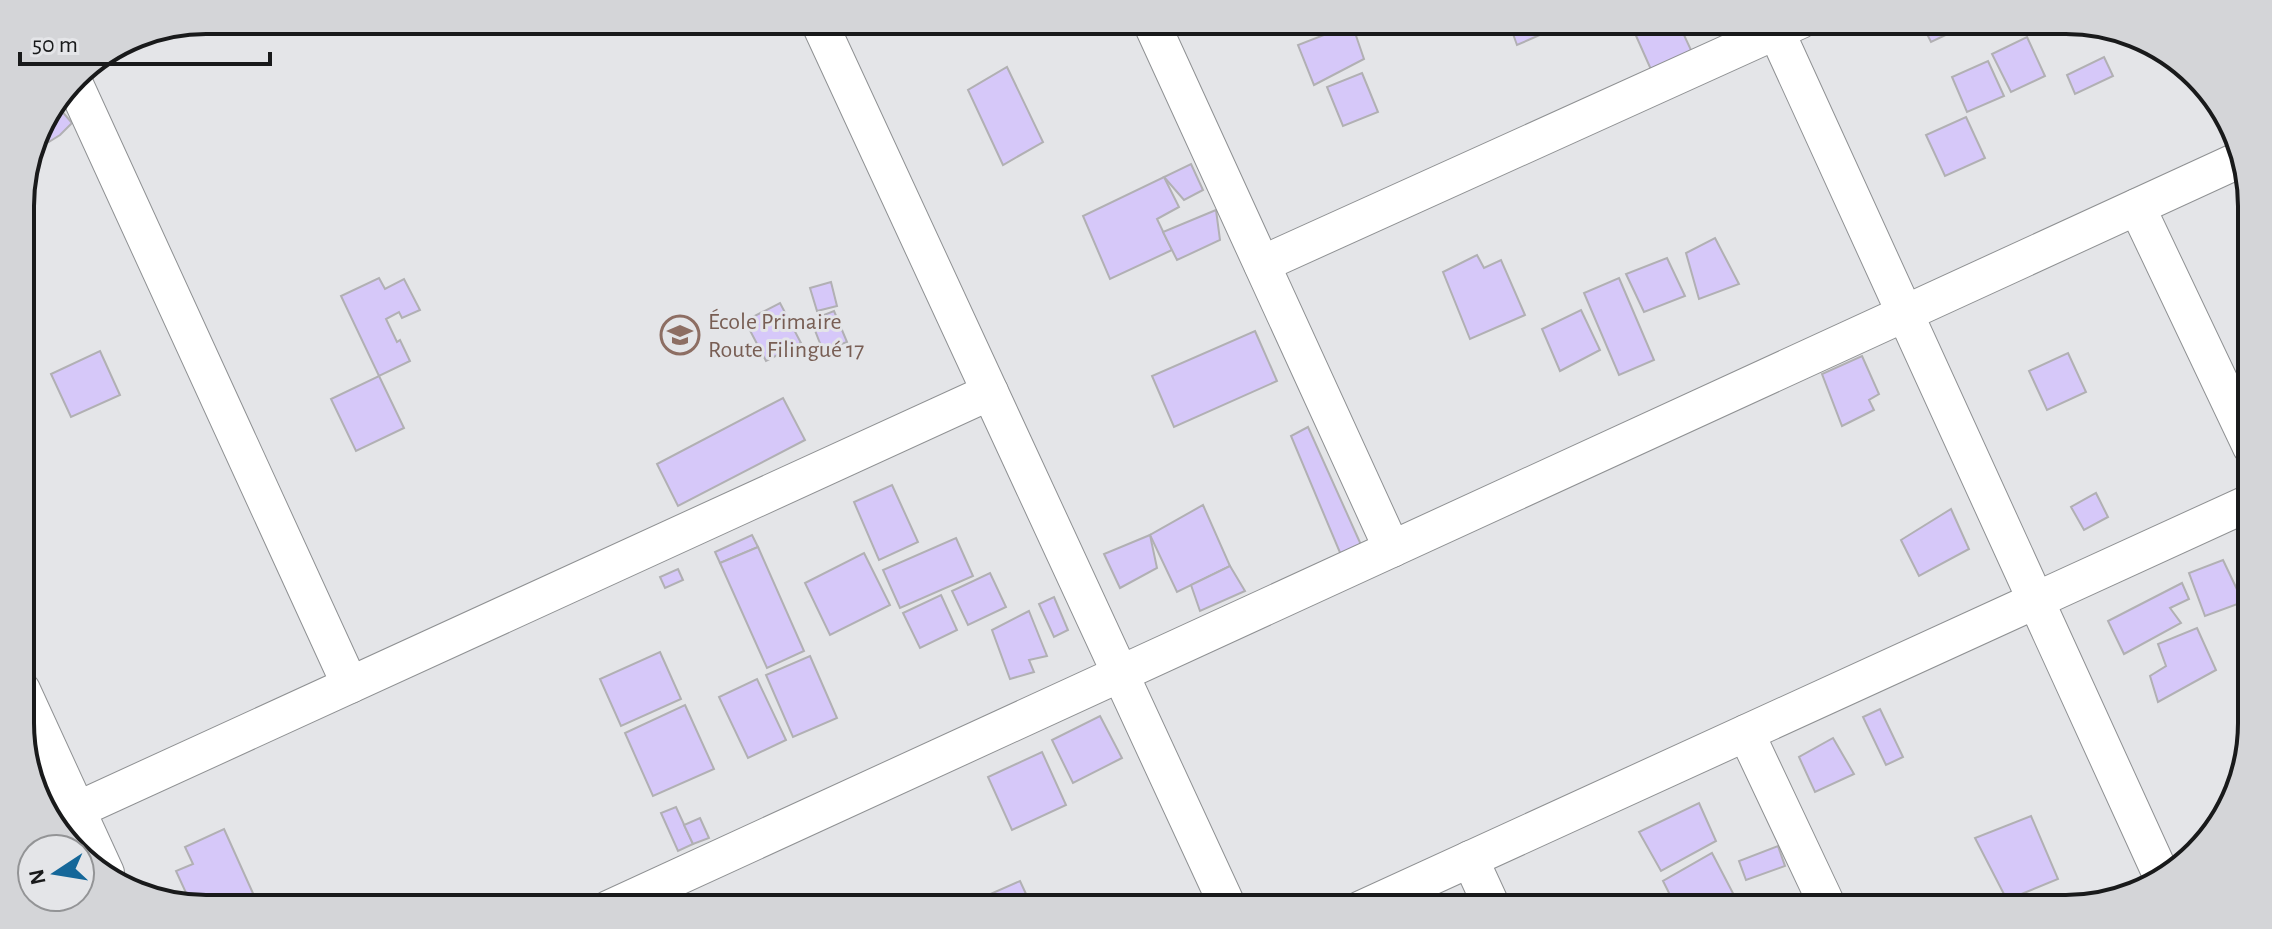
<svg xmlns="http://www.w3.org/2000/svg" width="2272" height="929" font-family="'Alegreya Sans',sans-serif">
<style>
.building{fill:#d6c8f9;stroke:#b1b0b3;stroke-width:2}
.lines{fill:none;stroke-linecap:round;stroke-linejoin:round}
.minor-casing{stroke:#8f9193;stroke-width:38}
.minor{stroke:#fff;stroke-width:36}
.labels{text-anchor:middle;stroke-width:6;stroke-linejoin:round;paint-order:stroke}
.education-label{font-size:24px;fill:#785e54;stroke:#e4e5e8;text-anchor:start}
.rim{fill:none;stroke:#191a1b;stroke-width:4}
</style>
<rect width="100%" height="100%" fill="#e4e5e8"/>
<g class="building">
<path d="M1508 20H1574L1517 45Z"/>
<path d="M1629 20H1677L1691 50 1653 74Z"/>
<path d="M1920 20H1946L1952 32 1931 42Z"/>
<path d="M1352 24 1364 59 1314 85 1298 45Z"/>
<path d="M2027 37 2045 76 2011 92 1992 54Z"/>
<path d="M2104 57 2113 76 2075 94 2067 75Z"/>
<path d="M1988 61 2004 96 1967 112 1952 77Z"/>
<path d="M1007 67 1043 142 1003 165 968 90Z"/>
<path d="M1362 73 1378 112 1343 126 1327 87Z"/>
<path d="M60 109 72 123 60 135 31 153 39 124 49 111 50 115Z"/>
<path d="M1966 117 1985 158 1945 176 1926 135Z"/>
<path d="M1191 164 1203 190 1184 200 1164 177Z"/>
<path d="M1164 177 1179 207 1157 219 1172 250 1110 279 1083 216Z"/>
<path d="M1216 210 1220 240 1177 260 1163 232Z"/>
<path d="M1715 238 1739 284 1699 299 1686 253Z"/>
<path d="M1477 255 1484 268 1501 260 1525 315 1470 339 1443 272Z"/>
<path d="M1667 258 1685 296 1644 312 1626 274Z"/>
<path d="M379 278 385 289 404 279 420 310 402 318 399 312 386 319 397 342 400 340 410 361 379 376 341 296Z"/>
<path d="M1619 278 1654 360 1619 375 1584 293Z"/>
<path d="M831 282 837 306 817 311 810 288Z"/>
<path d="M780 303 801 343 766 361 745 321Z"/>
<path d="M1581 310 1600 350 1560 371 1542 329Z"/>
<path d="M834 311 847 342 823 351 811 320Z"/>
<path d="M1255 331 1277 381 1174 427 1152 376Z"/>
<path d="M100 351 120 395 71 417 51 374Z"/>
<path d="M2068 353 2086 392 2047 410 2029 371Z"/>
<path d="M1862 356 1879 394 1869 400 1874 410 1842 426 1822 374Z"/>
<path d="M379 376 404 428 356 451 331 399Z"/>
<path d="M783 398 805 440 678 506 657 464Z"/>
<path d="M1308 427 1362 547 1341 555 1291 436Z"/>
<path d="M892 485 918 542 879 560 854 502Z"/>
<path d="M2096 493 2108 517 2084 530 2071 507Z"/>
<path d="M1203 505 1230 566 1177 592 1150 535Z"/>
<path d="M1951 509 1969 549 1919 576 1901 540Z"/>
<path d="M752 535 758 547 720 563 715 552Z"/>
<path d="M1150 535 1157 568 1120 588 1104 554Z"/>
<path d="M956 538 973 576 900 608 883 570Z"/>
<path d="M758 547 804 651 767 668 720 563Z"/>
<path d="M864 553 890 605 830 635 805 583Z"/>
<path d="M2223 560 2243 602 2205 616 2189 573Z"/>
<path d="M1230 566 1245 591 1200 611 1191 585Z"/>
<path d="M678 569 683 580 665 588 660 577Z"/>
<path d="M990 573 1006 607 968 625 952 591Z"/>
<path d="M2182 583 2189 599 2170 608 2181 623 2124 654 2108 621Z"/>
<path d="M941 595 957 630 920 648 903 613Z"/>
<path d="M1054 597 1068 630 1054 637 1039 604Z"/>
<path d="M1029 611 1047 656 1029 660 1034 672 1010 679 992 630Z"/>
<path d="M2197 628 2216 670 2158 702 2150 676 2166 666 2158 644Z"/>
<path d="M660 652 681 699 621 726 600 679Z"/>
<path d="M810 656 837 718 793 737 766 675Z"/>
<path d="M757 679 786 740 748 758 719 697Z"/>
<path d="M685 705 714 769 653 796 625 733Z"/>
<path d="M1880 709 1903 757 1886 765 1863 717Z"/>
<path d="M1100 716 1122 758 1073 783 1052 740Z"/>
<path d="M1833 738 1854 774 1815 792 1799 757Z"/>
<path d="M1042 752 1066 805 1012 830 988 777Z"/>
<path d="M1699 803 1716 841 1661 871 1639 832Z"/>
<path d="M676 807 693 844 678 851 661 813Z"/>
<path d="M2031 816 2058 879 2007 900 1975 838Z"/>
<path d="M700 818 709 838 693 844 684 825Z"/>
<path d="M224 829 256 900 237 909H206L192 906 176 871 193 864 185 847Z"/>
<path d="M1778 846 1785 866 1746 880 1739 861Z"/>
<path d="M1712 853 1736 899 1716 909H1677L1663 881Z"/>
<path d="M1020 881 1033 909H973L970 903Z"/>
<path d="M2107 890 2111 896 2078 909H2055Z"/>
</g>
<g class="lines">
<g class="minor-casing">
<g id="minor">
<path d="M818 20 1229 909"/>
<path d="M1150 20 1392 549"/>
<path d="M1771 20 2162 877"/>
<path d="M73 80 350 685"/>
<path d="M2137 207 2251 447"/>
<path d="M1262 264 1801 20"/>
<path d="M22 690 106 873"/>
<path d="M1746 733 1829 909"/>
<path d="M77 810 990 392"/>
<path d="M1470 859 1493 909"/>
<path d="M608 909 2241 159"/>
<path d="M1361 909 2251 502"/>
</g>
</g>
<use href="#minor" class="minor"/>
</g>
<defs>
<g id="school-ring" transform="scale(2)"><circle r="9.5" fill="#e4e5e8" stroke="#8d6e63" stroke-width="1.5"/><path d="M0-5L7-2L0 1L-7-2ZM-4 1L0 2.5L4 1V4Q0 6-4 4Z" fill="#8d6e63"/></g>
</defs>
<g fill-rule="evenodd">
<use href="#school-ring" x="680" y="335"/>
</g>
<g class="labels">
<g class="education-label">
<text x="708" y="329">École Primaire<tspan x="708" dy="28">Route Filingué 17</tspan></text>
</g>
</g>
<path d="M0 0H2272V929H0ZM206 34H2066A172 172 0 0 1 2238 206V723A172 172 0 0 1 2066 895H206A172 172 0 0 1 34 723V206A172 172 0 0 1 206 34Z" fill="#d4d5d8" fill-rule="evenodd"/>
<path class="rim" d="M206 34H2066A172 172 0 0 1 2238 206V723A172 172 0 0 1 2066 895H206A172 172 0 0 1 34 723V206A172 172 0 0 1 206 34Z"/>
<g transform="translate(56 873) rotate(258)"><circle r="38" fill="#e4e5e8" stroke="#939496" stroke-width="2"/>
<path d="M0-6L14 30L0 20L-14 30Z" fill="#156799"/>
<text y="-12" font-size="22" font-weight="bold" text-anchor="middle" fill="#191a1b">N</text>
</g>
<path d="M20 52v12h250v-12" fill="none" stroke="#191a1b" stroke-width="4"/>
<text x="32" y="52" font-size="24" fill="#191a1b" stroke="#e4e5e8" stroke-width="6" paint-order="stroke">50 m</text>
</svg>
